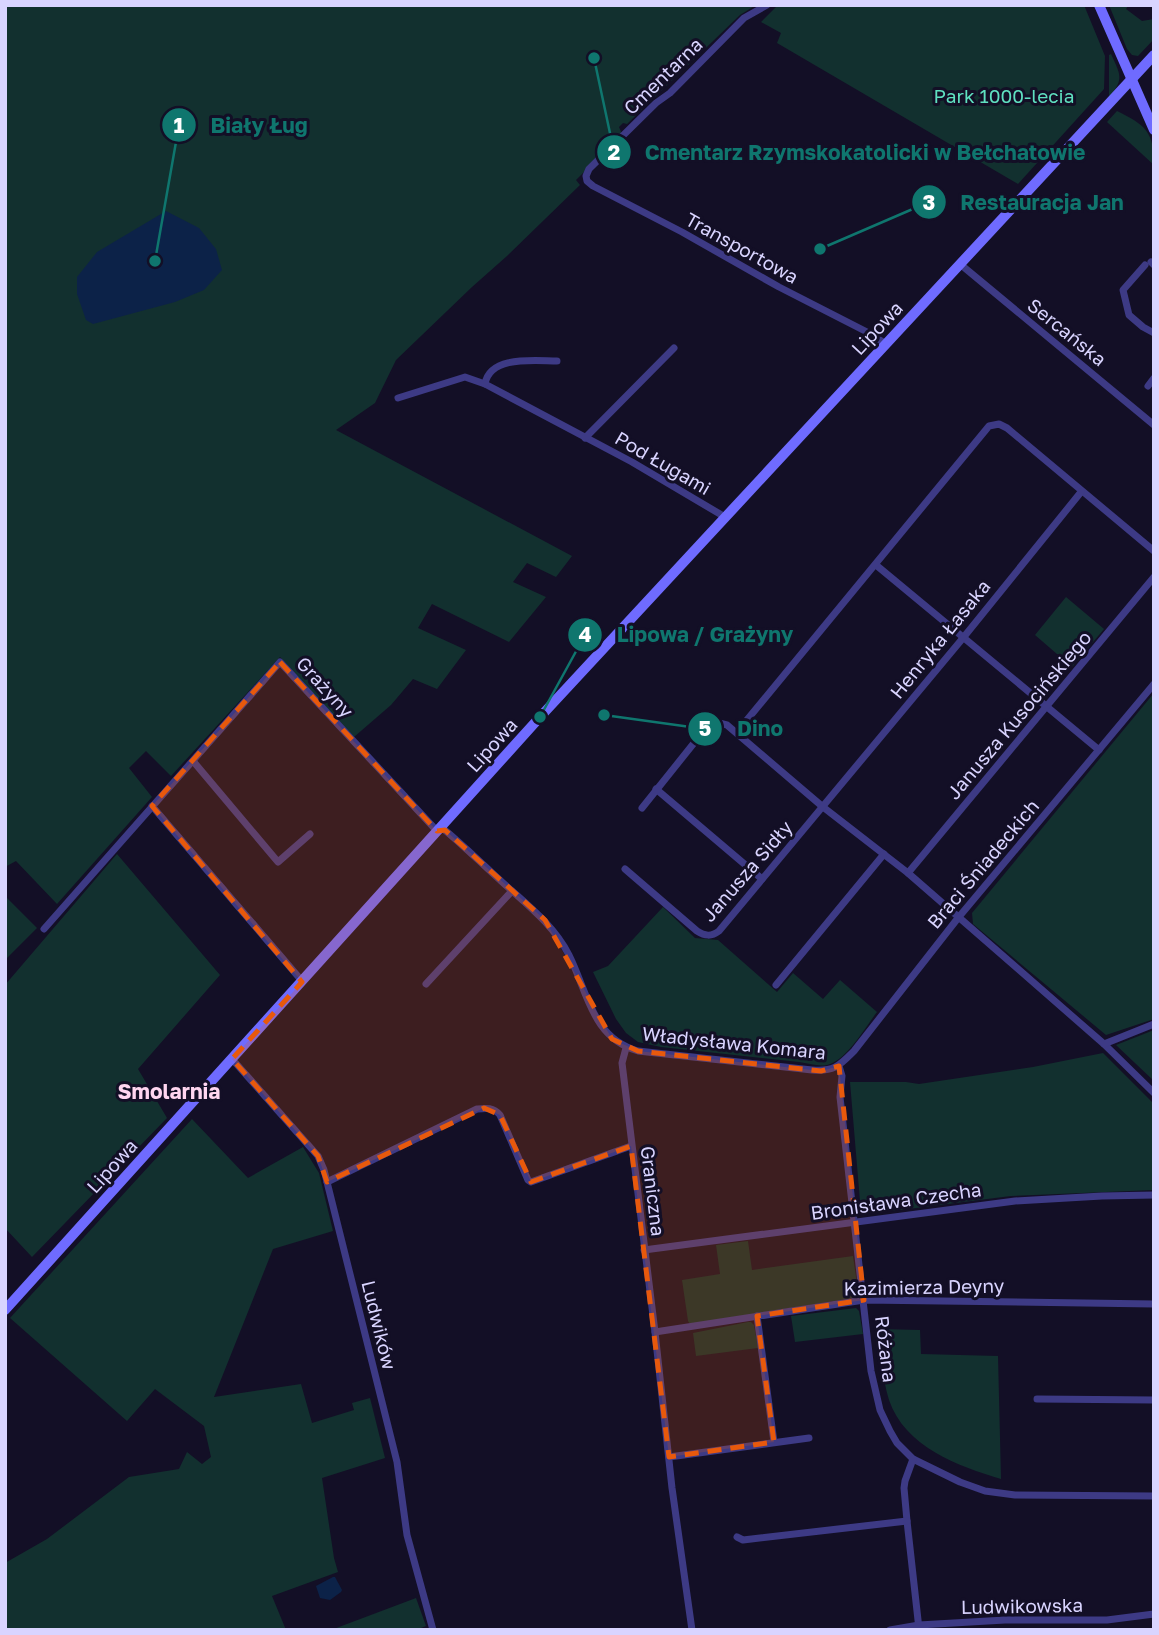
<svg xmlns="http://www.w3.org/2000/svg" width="1159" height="1635" font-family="'Golos Text',sans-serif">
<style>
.green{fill:#12302f}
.water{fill:#0c2248}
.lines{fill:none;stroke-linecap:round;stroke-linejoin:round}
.street{stroke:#3d3a85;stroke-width:7}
.secondary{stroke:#6f6bff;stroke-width:10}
.marked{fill:#e8590c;fill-opacity:0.2;stroke:#e8590c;stroke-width:5;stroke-dasharray:14 9;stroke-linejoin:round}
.labels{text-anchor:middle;stroke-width:6;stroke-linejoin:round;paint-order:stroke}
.street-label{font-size:19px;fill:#d9d4ff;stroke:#130f26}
.park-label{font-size:19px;fill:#5fe0c0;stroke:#130f26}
.neighbourhood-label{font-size:21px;font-weight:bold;fill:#ffd6f0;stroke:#130f26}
.leader{fill:none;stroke:#0f766e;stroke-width:2.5}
.callout-dot{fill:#0f766e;stroke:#130f26;stroke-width:2.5}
.mark-label{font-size:21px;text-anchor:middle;font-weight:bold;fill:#fff}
.callout-label{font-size:21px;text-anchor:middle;font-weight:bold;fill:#0f766e;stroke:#130f26;stroke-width:6;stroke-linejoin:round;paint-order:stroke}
</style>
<rect width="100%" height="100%" fill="#130f26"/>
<g class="green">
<path d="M5 5H756L740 15 627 124 623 123 619 127 622 134 576 180 580 185 507 256 472 287 396 360 375 403 336 430 572 556 556 577 527 563 513 582 546 597 509 642 432 604 418 628 466 650 437 689 413 679 391 705 354 737 280 657 171 776 146 751 129 768 152 797 57 904 16 861 5 867Z"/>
<path d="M778 5H1084L1105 56 1104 89 1018 184 777 43 781 33 761 22Z"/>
<path d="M1109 5H1127L1128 6 1126 9 1142 21 1154 19V39L1138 56 1132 55 1127 49Z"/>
<path d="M1111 54C1120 74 1125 79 1109 97V55Z"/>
<path d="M1117 111C1145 125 1154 131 1154 165L1107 122Z"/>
<path d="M1066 597 1104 629 1072 667 1035 635Z"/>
<path d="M1154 693V1019L1106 1035 973 924 972 913Z"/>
<path d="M117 854 220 975 138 1069 167 1118 32 1257 5 1228V985Z"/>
<path d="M5 896 37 928 5 960Z"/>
<path d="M663 907 695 938 718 940 777 992 793 973 823 999 840 980 877 1012C865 1028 846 1061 827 1065 818 1067 808 1063 799 1062L661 1047 638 1042 626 1033 616 1019 593 972 608 966Z"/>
<path d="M1154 1030V1081L1116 1045Z"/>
<path d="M1103 1053 1152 1102 1154 1107V1190L1011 1196 900 1210 861 1213 850 1082H906L919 1084 1033 1067Z"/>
<path d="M192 1119 248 1178 303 1147 319 1173 333 1231 273 1249 214 1397 301 1384 312 1423 354 1410 352 1403 370 1398 385 1458 322 1478 334 1558 338 1572 272 1596 286 1630H5V1563L47 1539 129 1477 179 1469 187 1452 202 1464 211 1457 204 1426 155 1389 127 1421 10 1318Z"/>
<path d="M748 1241 752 1270 853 1256 859 1297 690 1324 688 1321 682 1280 720 1274 716 1245Z"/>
<path d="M856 1308 859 1311 863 1334 795 1342 791 1316Z"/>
<path d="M748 1322H751L754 1325 758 1348 696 1356 693 1333Z"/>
<path d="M878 1329 920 1330 921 1354 998 1356 1001 1479C958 1466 905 1447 889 1400 882 1378 881 1352 878 1329Z"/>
<path d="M416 1598 426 1626 416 1630H331Z"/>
</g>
<g class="water">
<path d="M166 211 199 228 216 249 222 270 204 290 175 302 93 324 86 320 77 294V277L97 252Z"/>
<path d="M333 1577H335L342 1590 341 1592 330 1600 320 1598 316 1586Z"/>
</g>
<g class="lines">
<g class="street">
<path d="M767 5 744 18 670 93 656 103 589 169 586 176 587 181 593 186 682 232 779 287 867 332 886 344"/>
<path d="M1151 262 1154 265"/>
<path d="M960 264 1154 425"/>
<path d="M1145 265 1123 290 1129 315 1143 327 1154 333"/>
<path d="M557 361C535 361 490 355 485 384L632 462 725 517"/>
<path d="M1148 386 1154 378"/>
<path d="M398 398 465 377 485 384"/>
<path d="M585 438 674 348"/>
<path d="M876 565 1099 750"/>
<path d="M737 732 989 426 999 424 1007 428 1154 551"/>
<path d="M193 761 278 862 310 834"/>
<path d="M656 789 762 879"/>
<path d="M152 806 302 981"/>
<path d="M642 808 706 728 715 722 727 725 823 807 908 873 1104 1044 1154 1093"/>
<path d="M441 827C461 843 481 863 501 881 526 904 553 924 569 955 588 993 592 1038 638 1051L812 1070C834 1072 839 1066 854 1051L958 918 1154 684"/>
<path d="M625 869 697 931C705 936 711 937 719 931L963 638 1081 492"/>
<path d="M908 873 1154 577"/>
<path d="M44 929 280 662 437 831"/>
<path d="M426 984 512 891"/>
<path d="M776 985 884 854"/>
<path d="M1104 1044 1154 1024"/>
<path d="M626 1048 622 1063 655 1332 672 1488 692 1630"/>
<path d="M232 1059 318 1156 324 1170 397 1462 407 1535 433 1630"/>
<path d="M839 1066 842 1076 840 1097 871 1371 880 1410 890 1431 897 1443 913 1459 960 1482 985 1491 1015 1495 1154 1496"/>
<path d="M327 1182 477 1109C486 1108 493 1107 500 1115L528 1180 531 1182 631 1146"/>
<path d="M644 1250 1015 1201 1102 1196 1154 1195"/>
<path d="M757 1316 774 1442"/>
<path d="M655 1332 864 1300 1154 1304"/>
<path d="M1037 1399 1154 1400"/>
<path d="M669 1457 809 1438"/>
<path d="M913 1459 905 1481 904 1488 907 1521 919 1629"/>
<path d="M737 1537 743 1540 907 1521"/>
<path d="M890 1630 919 1625 1005 1620H1107L1154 1614"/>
</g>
<g class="secondary">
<path d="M1099 5 1154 130"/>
<path d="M5 1310 540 717 1154 55"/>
</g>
</g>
<path class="marked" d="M280 662 437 831 445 830 545 920 612 1039 638 1051 821 1071 839 1066 864 1300 757 1316 774 1442 669 1457 631 1146 531 1182 500 1115 484 1108 327 1182 318 1156 232 1059 302 982 152 806Z"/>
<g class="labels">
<g class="street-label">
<text transform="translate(663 76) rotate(-44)" y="7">Cmentarna</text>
<text transform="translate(742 248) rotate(29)" y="7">Transportowa</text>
<text transform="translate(877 328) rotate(-47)" y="7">Lipowa</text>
<text transform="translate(1067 332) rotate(39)" y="7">Sercańska</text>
<text transform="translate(663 463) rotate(30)" y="7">Pod Ługami</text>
<text transform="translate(940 639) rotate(-51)" y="7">Henryka Łasaka</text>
<text transform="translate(325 687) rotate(48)" y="7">Grażyny</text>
<text transform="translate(1019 715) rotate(-50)" y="7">Janusza Kusocińskiego</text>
<text transform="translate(492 745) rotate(-48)" y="7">Lipowa</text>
<text transform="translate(983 864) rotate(-50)" y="7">Braci Śniadeckich</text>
<text transform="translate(747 871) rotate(-49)" y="7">Janusza Sidły</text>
<text transform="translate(734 1043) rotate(6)" y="7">Władysława Komara</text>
<text transform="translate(112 1166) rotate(-48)" y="7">Lipowa</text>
<text transform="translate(653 1191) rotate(83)" y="7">Graniczna</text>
<text transform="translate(896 1201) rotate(-8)" y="7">Bronisława Czecha</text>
<text transform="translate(924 1287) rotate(-1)" y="7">Kazimierza Deyny</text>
<text transform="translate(379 1325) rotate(76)" y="7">Ludwików</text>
<text transform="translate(886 1349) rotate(83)" y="7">Różana</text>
<text transform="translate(1022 1606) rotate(-1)" y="7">Ludwikowska</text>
</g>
<g class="park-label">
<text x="1004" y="103">Park 1000-lecia</text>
</g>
<g class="neighbourhood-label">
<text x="169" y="1099">Smolarnia</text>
</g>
</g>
<path class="leader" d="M155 261L179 125M594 58L614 152M820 249L929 202M540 717L585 635M604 715L705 729"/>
<g class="callout-dot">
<circle cx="155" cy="261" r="7"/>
<circle cx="594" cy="58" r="7"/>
<circle cx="820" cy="249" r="7"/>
<circle cx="540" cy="717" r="7"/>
<circle cx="604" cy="715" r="7"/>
<circle cx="179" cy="125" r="18"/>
<circle cx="614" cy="152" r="18"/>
<circle cx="929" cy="202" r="18"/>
<circle cx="585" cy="635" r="18"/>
<circle cx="705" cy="729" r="18"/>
</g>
<g class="mark-label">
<text x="179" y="133">1</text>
<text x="614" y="160">2</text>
<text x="929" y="210">3</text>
<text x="585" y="642">4</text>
<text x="705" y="736">5</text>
</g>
<g class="callout-label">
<text x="259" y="133">Biały Ług</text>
<text x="865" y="160">Cmentarz Rzymskokatolicki w Bełchatowie</text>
<text x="1042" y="210">Restauracja Jan</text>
<text x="705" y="642">Lipowa / Grażyny</text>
<text x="760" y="736">Dino</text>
</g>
<rect width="1159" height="1635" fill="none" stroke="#d9d4ff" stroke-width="14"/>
</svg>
